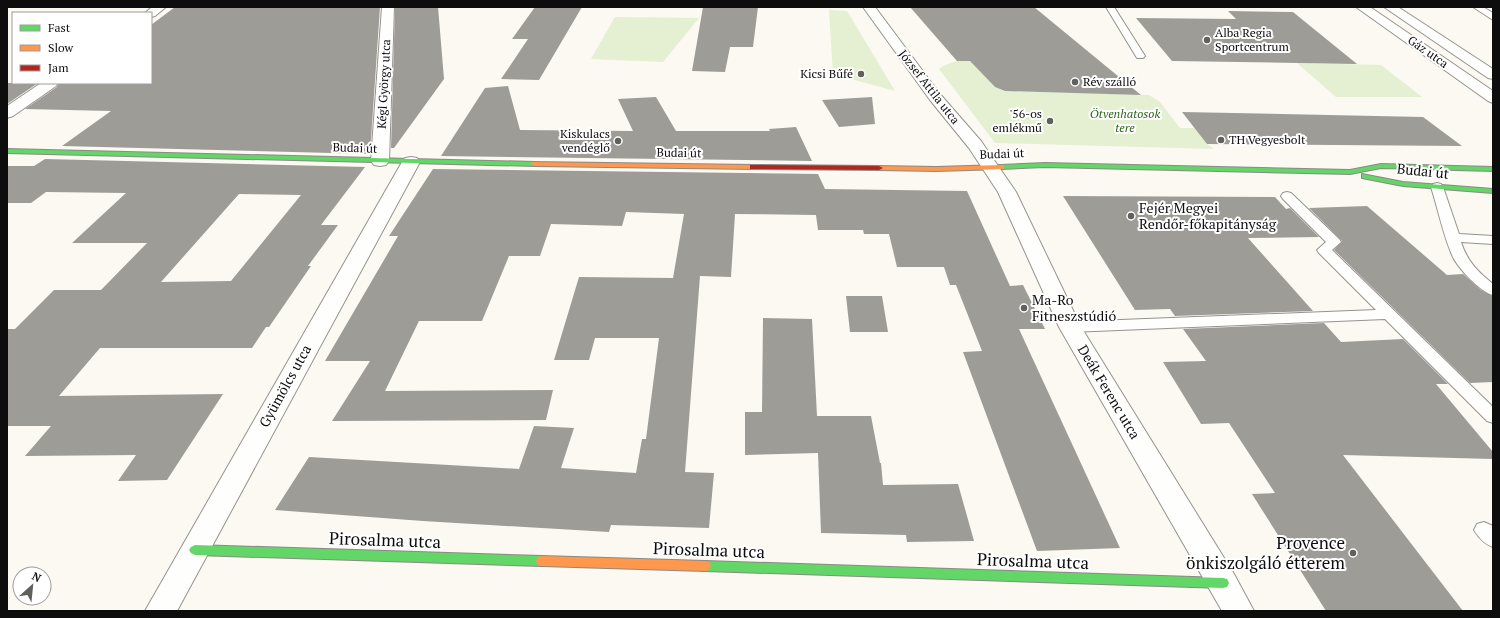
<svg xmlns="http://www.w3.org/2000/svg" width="1500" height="618" font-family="'PT Serif',serif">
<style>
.green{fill:#e4f0d1}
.building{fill:#9e9c97;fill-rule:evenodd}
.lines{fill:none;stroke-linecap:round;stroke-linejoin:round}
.lane-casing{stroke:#949390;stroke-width:2}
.street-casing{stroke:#949390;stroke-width:2}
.fast-casing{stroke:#8b8a86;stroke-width:2}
.slow-casing{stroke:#8b8a86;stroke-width:2}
.jam-casing{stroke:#8b8a86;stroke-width:2}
.lane{fill:#fefefd;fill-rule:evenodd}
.street{fill:#fefefd;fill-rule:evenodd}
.fast{fill:#63d668;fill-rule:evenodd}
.slow{fill:#ff974d;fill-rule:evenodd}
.jam{fill:#b3261e;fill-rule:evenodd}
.poi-dot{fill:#60605d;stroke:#fff;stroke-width:1.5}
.labels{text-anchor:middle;stroke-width:4;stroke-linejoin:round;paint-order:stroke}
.far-poi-label{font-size:12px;fill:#0d0d0d;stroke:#fff;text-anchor:start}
.far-street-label{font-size:12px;fill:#0d0d0d;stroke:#fff}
.far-park-label{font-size:12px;font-style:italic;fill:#2e651d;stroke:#fff}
.street-label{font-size:14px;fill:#0d0d0d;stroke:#fff}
.poi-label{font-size:14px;fill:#0d0d0d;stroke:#fff;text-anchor:start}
.near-street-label{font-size:17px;fill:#0d0d0d;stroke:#fff}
.near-poi-label{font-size:17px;fill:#0d0d0d;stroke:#fff;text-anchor:end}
</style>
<rect width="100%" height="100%" fill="#fbf9f1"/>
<g class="green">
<path d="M829 10 847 11 895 91 833 74Z"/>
<path d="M615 17 699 18 663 62 591 59Z"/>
<path d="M957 61H970L995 87 1005 91 1149 95 1160 102 1180 128H1195L1207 144 1214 149 995 143 939 69 945 65Z"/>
<path d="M1297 63 1381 65 1422 97H1336Z"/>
</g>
<g class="building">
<path d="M175 7H380L370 154 62 146 111 111 25 109 57 87 59 83H151V25Z"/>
<path d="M395 7H438L444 79 394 148H391Z"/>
<path d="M535 7H582L539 80 501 79 528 39H512Z"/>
<path d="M703 7H758L753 47H730L725 72 692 71Z"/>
<path d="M910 7H1034L1141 95 1005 91 995 87 970 61H957Z"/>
<path d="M1228 11 1293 12 1357 64 1172 61 1136 18 1236 19Z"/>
<path d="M7 83H38L7 104Z"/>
<path d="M508 86 520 130 633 131 618 99 656 97 676 131H770L769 129 796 127 812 161 441 156 485 88Z"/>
<path d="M872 97 875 124 839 127 822 100Z"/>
<path d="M1182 112 1423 117 1462 146 1207 144Z"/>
<path d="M45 159 365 167 321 225H338L308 266H311L269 327H266L252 348H100L59 396 223 394 167 480 118 481 136 455 25 456 51 426H7V329H15L54 290H101L147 243H72L126 193 46 192 31 203H7V166H34ZM239 194 301 195 231 281 161 282Z"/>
<path d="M433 169 818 174 825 189 967 191 1010 286 1023 285 1045 329H1019L1120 548 1037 551 963 352 982 351 956 285H950L944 267H897L889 234H864L863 230H818L816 215 735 214 731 277 700 276 685 472 714 473 709 528 611 525 609 532 423 521 275 510 309 457 519 469 534 426 574 428 561 468 636 473 642 439H646L659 338H595L589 360H554L579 277 673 278 684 214 626 212 622 226 551 224 540 256H509L482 321H419L385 391 553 390 546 420 332 421 370 361H325L398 236H389Z"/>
<path d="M1063 196 1275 197 1286 209 1290 208 1319 237 1248 238 1313 311 1175 316 1170 309 1135 310Z"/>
<path d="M1367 206 1447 275 1463 274 1481 290 1493 296V382L1470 383 1334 250 1342 241 1309 208Z"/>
<path d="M846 296H882L888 332H850Z"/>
<path d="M763 318 812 319 817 416H871L880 463H881L883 485 958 484 974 541 907 542 906 535 821 533 818 453 745 455V412H762Z"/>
<path d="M1324 323 1341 342 1403 339 1448 384H1436L1493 452V459L1343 455 1463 611H1326L1252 494 1275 493 1229 423 1201 424 1163 362 1206 361 1183 329Z"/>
</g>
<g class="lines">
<g class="lane-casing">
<g id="lane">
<path d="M1106 7H1114L1145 56 1143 58H1137Z"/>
<path d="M1473 7H1483L1493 13V20Z"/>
<path d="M1437 183 1441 184 1443 187 1459 234 1493 236V244L1461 242C1467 261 1478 272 1493 284V295C1480 292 1457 267 1452 255 1443 234 1438 209 1431 187L1433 184Z"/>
<path d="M1287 192 1291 193 1339 239 1341 242 1332 250 1493 407V423L1487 421 1385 319 1070 332 1065 330 1062 327 1065 324 1070 322 1376 310 1319 253 1317 250 1326 242 1283 199 1281 196 1283 193Z"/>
<path d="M1484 522 1493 526V547C1484 544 1479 538 1474 530L1477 524Z"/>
</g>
</g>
<g class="street-casing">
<g id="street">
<path d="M152 7H166L155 16 151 17V13H145Z"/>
<path d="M382 7H394L389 161 386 165 380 166 374 165 371 161Z"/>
<path d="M863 7H875L940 94 981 141 1016 192 1081 327 1234 574 1254 611H1222L1059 327 998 192 969 148 930 100Z"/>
<path d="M1356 7H1370L1493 91V103L1488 101Z"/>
<path d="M1384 7H1398L1493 69V79L1488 78Z"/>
<path d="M41 83H58L56 86 13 116 7 118V106Z"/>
<path d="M411 157 417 158 420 162 177 611H145L402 162 405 158Z"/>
</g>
</g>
<g class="fast-casing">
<g id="fast">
<path d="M7 149 535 162 539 164 535 166 7 153Z"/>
<path d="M1045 163 1350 170 1381 164 1493 167V171L1381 168 1350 174 1045 167 1001 169 997 167 1001 165Z"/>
<path d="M1362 174 1403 182 1493 189V193L1403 186 1362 178Z"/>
<path d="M195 545 542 556 546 557 548 561 546 565 542 566 195 555 191 553 189 550 191 547Z"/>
<path d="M705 561 1223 578 1227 579 1229 583 1227 587 1223 588 705 571 701 570 699 566 701 562Z"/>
</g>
</g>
<g class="slow-casing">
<g id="slow">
<path d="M532 162 753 165 757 167 753 169 535 166 531 164Z"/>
<path d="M1001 165H1004V169L936 171 879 170 875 168 879 166 936 167Z"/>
<path d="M542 556 705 561 709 562 711 566 709 570 705 571 542 566 538 565 536 561 538 557Z"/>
</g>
</g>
<g class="jam-casing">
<path id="jam" d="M750 165 879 166 883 168 879 170 753 169H750Z"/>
</g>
<use href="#lane" class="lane"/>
<use href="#street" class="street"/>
<use href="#fast" class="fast"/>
<use href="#slow" class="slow"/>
<use href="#jam" class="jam"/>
</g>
<g class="poi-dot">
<circle cx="1207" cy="40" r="4"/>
<circle cx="861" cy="74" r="4"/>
<circle cx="1075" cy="82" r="4"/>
<circle cx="1050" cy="121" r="4"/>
<circle cx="1221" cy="140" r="4"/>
<circle cx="618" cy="141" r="4"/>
<circle cx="1131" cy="216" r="4"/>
<circle cx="1024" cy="308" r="4"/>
<circle cx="1353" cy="553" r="4"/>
</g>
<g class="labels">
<g class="far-poi-label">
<text x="1215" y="37">Alba Regia<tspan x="1215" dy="14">Sportcentrum</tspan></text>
<text x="853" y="78" text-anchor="end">Kicsi Bűfé</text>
<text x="1083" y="86">Rév szálló</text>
<text x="1042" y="118" text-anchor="end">'56-os<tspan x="1042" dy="14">emlékmű</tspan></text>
<text x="610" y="138" text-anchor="end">Kiskulacs<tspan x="610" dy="14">vendéglő</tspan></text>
<text x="1229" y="144">TH Vegyesbolt</text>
</g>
<g class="far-street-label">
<text transform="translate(1428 52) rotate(35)" y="4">Gáz utca</text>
<text transform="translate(384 84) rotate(-87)" y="4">Kégl György utca</text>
<text transform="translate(929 87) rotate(52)" y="4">József Attila utca</text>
<text transform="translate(355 148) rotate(2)" y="4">Budai út</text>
<text transform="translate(679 153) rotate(1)" y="4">Budai út</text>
<text transform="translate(1002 154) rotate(-2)" y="4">Budai út</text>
</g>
<g class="far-park-label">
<text x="1125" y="118">Ötvenhatosok<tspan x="1125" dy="14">tere</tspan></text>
</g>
<g class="street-label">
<text transform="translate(1423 171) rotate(6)" y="5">Budai út</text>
<text transform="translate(285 386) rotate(-61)" y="5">Gyümölcs utca</text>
<text transform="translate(1109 392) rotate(59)" y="5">Deák Ferenc utca</text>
</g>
<g class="poi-label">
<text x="1139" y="213">Fejér Megyei<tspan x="1139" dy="16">Rendőr-főkapitányság</tspan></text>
<text x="1032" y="305">Ma-Ro<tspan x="1032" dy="16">Fitneszstúdió</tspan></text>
</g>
<g class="near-street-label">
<text transform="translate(385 540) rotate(2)" y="6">Pirosalma utca</text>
<text transform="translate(709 550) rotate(2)" y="6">Pirosalma utca</text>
<text transform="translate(1033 561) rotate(2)" y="6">Pirosalma utca</text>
</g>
<g class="near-poi-label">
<text x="1345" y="549">Provence<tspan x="1345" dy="20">önkiszolgáló étterem</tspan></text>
</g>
</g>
<rect width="1500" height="618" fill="none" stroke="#0d0d0d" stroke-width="16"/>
<rect x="12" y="12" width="140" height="72" fill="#ffffff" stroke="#9e9e9e"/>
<rect x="20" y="25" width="20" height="6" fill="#63d668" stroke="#9e9e9e"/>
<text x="48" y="32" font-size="12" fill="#0d0d0d">Fast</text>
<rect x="20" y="45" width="20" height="6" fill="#ff974d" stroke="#9e9e9e"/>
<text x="48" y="52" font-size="12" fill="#0d0d0d">Slow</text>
<rect x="20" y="65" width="20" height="6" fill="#b3261e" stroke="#9e9e9e"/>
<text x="48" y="72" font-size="12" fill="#0d0d0d">Jam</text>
<g transform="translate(32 586) rotate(27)"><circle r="19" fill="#ffffff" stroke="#9e9e9e"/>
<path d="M0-3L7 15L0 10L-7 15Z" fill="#60605d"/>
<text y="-6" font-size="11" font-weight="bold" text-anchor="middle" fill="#0d0d0d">N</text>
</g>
</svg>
